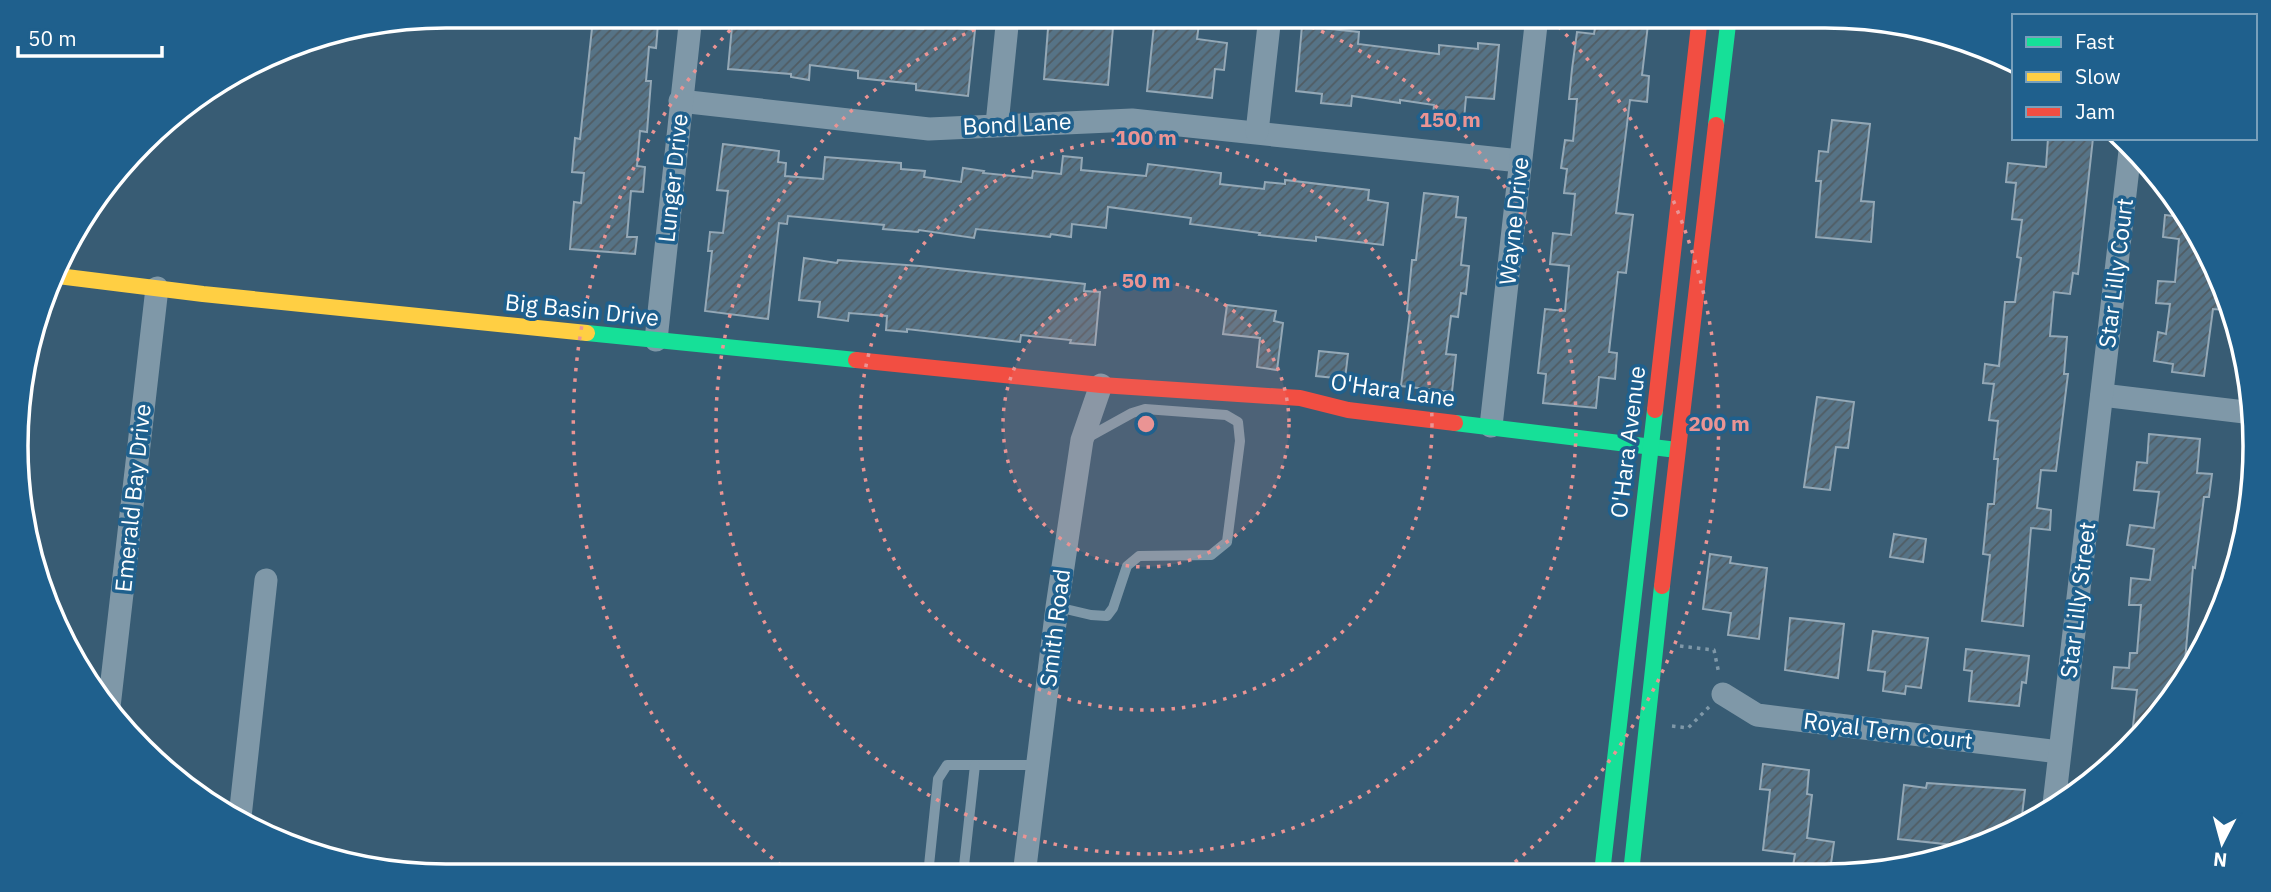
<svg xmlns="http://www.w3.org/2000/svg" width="2271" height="892" font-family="'IBM Plex Sans',sans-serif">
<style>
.building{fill:url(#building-hatch);stroke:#94a8b6;stroke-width:2}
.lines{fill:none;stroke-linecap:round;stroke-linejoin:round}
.path{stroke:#7f98a8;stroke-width:3.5;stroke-dasharray:3.5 5;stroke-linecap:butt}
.lane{stroke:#7f98a8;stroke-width:10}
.street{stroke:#7f98a8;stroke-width:23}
.fast{stroke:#16e098;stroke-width:16}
.slow{stroke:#ffcf43;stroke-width:16}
.jam{stroke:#f24e42;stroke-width:16}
.ring{fill:none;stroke:#ea9494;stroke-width:3.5;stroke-dasharray:3.5 7}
.labels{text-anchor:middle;stroke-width:7;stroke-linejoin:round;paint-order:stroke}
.street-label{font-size:23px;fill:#fff;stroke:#1f608d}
.rim{fill:none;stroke:#fff;stroke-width:3.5}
.centre{fill:#ea9494;stroke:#1f608d;stroke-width:3.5}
.ring-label{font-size:21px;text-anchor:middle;font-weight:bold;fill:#ea9494;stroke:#1f608d;stroke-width:7;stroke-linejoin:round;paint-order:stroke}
</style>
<defs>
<pattern id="building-hatch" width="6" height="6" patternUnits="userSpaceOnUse" patternTransform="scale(1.75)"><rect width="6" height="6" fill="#567386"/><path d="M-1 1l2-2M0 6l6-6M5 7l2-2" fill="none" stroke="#505c63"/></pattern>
</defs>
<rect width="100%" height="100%" fill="#385c74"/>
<g class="building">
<path d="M733 16H838L846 17 845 22 923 29V24L975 30 968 96 916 90V84L858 78V71L810 65 809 80 791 77V74L728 69Z"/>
<path d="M1049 16H1114L1108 85 1044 79Z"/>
<path d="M1155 16H1200L1197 39 1227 43 1224 70 1215 69 1212 98 1147 91Z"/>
<path d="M1597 16H1649L1642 75 1649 76 1647 102 1630 100 1616 213 1633 215 1626 273 1618 272 1609 352 1617 353 1615 379 1599 377 1596 408 1543 403 1546 374 1538 373 1545 309 1565 311 1569 266 1550 264 1553 233 1571 235 1575 194 1564 193 1567 169 1561 168 1565 140 1573 141 1577 99H1569L1572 69 1577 32 1594 34Z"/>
<path d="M593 19 658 24 656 48 649 47 646 81H651L647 132 640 131 637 166 645 167 643 192 631 191 627 237H637L635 254 570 249 574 202 581 203 584 173 572 172 575 138 580 139Z"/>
<path d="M1302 26 1359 32 1358 44 1439 54V45L1478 49V43L1499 45 1494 99 1466 97 1464 119 1433 116 1434 105 1400 100V103L1352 96 1351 106 1321 103 1322 94 1296 91Z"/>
<path d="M1832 120 1870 124 1861 201 1874 202 1871 242 1816 237 1821 181H1816L1819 151 1828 152Z"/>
<path d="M2048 138H2093L2078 274 2073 273 2070 294 2054 292 2050 336 2067 337 2064 374H2068L2056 471 2041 470 2037 508 2051 510 2050 530 2031 528 2023 626 1982 621 1990 555 1983 554 1988 504H1994L1998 459H1994L1998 421 1989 420 1994 384 1983 383 1985 364 1999 366 2005 302H2015L2021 258 2017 257 2022 220 2012 219 2016 183 2006 182 2008 163 2046 167Z"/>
<path d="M723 144 779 151 778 162 786 163 785 176 823 179 825 157 901 163V169L925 171 924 177 961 182 963 168 984 171 983 173 1032 178 1033 171 1061 174 1063 156 1082 158 1081 170 1146 176 1148 164 1221 173 1220 184 1264 189 1265 182 1285 184V180L1369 190 1368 200 1388 203 1383 245 1316 237V241L1259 235 1260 233 1190 224 1191 218 1108 207 1106 228 1072 224 1071 237 1051 234 1050 237 976 229 974 238 919 230 918 232 883 229 884 225 788 216 787 224 779 223 768 319 705 311 712 251H708L710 232 723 233 728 191 717 190Z"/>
<path d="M1424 193 1458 197 1456 217 1466 218 1461 265 1469 266 1466 294 1461 293 1458 317 1451 316 1446 354 1456 355 1452 392 1401 386 1410 312 1407 311 1412 260H1416Z"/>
<path d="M2165 215 2181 217 2211 255 2225 310 2213 309 2204 376 2172 372 2173 364 2154 361 2158 332 2166 334 2170 304 2156 303 2158 281 2175 282 2179 239 2163 237Z"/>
<path d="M804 258 837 263 838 260 920 266 1085 284 1084 291 1100 292 1095 345 1070 343 1071 340 1021 335 1020 342 907 329V332L886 330 887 316 849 313 848 321 818 317 820 302 799 300Z"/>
<path d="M1227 305 1276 311 1274 321 1283 323 1277 370 1257 367 1260 338 1223 334Z"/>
<path d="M1319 351 1348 354 1345 379 1316 376Z"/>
<path d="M1817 397 1854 402 1848 448 1836 447 1830 490 1804 487Z"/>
<path d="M2149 434 2200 439 2197 473 2212 474 2209 497H2204L2195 568 2193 567 2183 685 2131 744 2137 690 2112 688 2114 667 2129 668 2130 653H2137L2141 605H2129L2131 578 2150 580 2154 549 2127 545 2130 525 2154 528 2159 492 2134 490 2137 462 2147 463Z"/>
<path d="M1894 534 1926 539 1923 562 1890 557Z"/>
<path d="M1710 554 1731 557 1730 563 1767 568 1759 639 1728 635 1731 613 1703 609Z"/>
<path d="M1790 618 1844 624 1838 678 1785 670Z"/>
<path d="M1873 631 1928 638 1921 688 1906 686 1905 694 1883 691 1885 672 1868 670Z"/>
<path d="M1966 649 2029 656 2026 683 2022 682 2019 706 1969 701 1972 671 1964 670Z"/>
<path d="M1763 764 1809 770 1807 794 1812 795 1807 838 1834 842 1830 871 1793 866 1795 854 1763 850 1770 790 1760 789Z"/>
<path d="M1927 783 2025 790 2021 824 1990 843 1962 851 1963 846 1898 839 1904 785 1926 788Z"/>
</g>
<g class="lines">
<g class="path">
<path d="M1680 646 1714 650 1719 674"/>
<path d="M1672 726 1688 728 1709 707"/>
</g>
<g class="lane">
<path d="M1057 607 1091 615 1107 616 1113 608 1127 566 1139 556 1211 555 1227 542 1240 441 1238 422 1226 415 1145 409 1132 413 1085 439"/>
<path d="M928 875 938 779 947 765H1038"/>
<path d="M963 875 975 765"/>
</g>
<g class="street">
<path d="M680 101 929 129 1132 120 1520 161"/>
<path d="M997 124 1008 16"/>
<path d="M1257 132 1270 16"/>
<path d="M656 340 691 16"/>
<path d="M2102 395 2253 413"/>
<path d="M1491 426 1537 16"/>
<path d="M1723 694 1757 715 2059 752"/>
<path d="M109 707 157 288"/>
<path d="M2054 804 2130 151"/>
<path d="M240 817 266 580"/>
<path d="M1024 875 1057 607 1082 440 1101 385"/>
</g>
<g class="fast">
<path d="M1716 125 1729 16"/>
<path d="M587 333 856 360"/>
<path d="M1455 423 1677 450"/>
<path d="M1602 873 1655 410"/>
<path d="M1631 873 1662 586"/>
</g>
<path class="slow" d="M58 276 203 294 587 333"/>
<g class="jam">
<path d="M856 360 1101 385 1300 398 1348 410 1455 423"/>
<path d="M1655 410 1700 16"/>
<path d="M1662 586 1716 125"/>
</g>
</g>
<circle cx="1146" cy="424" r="143" fill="#ea9494" fill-opacity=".12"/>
<g class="ring">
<circle cx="1146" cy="424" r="143"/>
<circle cx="1146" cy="424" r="286"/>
<path d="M1282 16A430 430 0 1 1 1010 16"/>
<path d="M789 872A573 573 0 0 1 741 19M1551 19A573 573 0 0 1 1503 872"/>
</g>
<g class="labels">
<g class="street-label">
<text transform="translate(1017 124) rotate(-3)" y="8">Bond Lane</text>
<text transform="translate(673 178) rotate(-84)" y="8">Lunger Drive</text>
<text transform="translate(1514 221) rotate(-84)" y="8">Wayne Drive</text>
<text transform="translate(2116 273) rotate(-83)" y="8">Star Lilly Court</text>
<text transform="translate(582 310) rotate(6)" y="8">Big Basin Drive</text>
<text transform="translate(1393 390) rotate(8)" y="8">O'Hara Lane</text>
<text transform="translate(1628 442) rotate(-83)" y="8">O'Hara Avenue</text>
<text transform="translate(133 498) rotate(-84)" y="8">Emerald Bay Drive</text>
<text transform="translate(2078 600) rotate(-83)" y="8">Star Lilly Street</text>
<text transform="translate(1055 628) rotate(-83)" y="8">Smith Road</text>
<text transform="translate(1888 731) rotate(7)" y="8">Royal Tern Court</text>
</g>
</g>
<path d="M0 0H2271V892H0ZM446 28H1825A418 418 0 0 1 2243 446V446A418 418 0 0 1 1825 864H446A418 418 0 0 1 28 446V446A418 418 0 0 1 446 28Z" fill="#1f608d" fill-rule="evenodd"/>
<path class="rim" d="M446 28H1825A418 418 0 0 1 2243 446V446A418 418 0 0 1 1825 864H446A418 418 0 0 1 28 446V446A418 418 0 0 1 446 28Z"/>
<circle cx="1146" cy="424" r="10" class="centre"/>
<g class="ring-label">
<text x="1450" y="127">150 m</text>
<text x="1146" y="145">100 m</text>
<text x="1146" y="288">50 m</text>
<text x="1719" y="431">200 m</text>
</g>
<rect x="2012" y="14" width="245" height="126" fill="#1f608d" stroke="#79a0bb" stroke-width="2"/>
<rect x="2026" y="37" width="35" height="10" fill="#16e098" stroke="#79a0bb" stroke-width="2"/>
<text x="2075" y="49" font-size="21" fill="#ffffff">Fast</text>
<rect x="2026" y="72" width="35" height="10" fill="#ffcf43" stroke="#79a0bb" stroke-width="2"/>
<text x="2075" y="84" font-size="21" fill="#ffffff">Slow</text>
<rect x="2026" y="107" width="35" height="10" fill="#f24e42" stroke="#79a0bb" stroke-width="2"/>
<text x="2075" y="119" font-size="21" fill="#ffffff">Jam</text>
<g transform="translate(2222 843) rotate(186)" stroke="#1f608d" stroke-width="5" paint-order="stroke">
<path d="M0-5L12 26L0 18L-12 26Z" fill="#ffffff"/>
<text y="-10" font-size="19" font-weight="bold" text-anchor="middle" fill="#ffffff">N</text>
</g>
<path d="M18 46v10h144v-10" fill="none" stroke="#ffffff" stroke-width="3.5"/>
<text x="28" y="46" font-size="21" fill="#ffffff" stroke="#1f608d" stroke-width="5" paint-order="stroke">50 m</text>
</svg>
